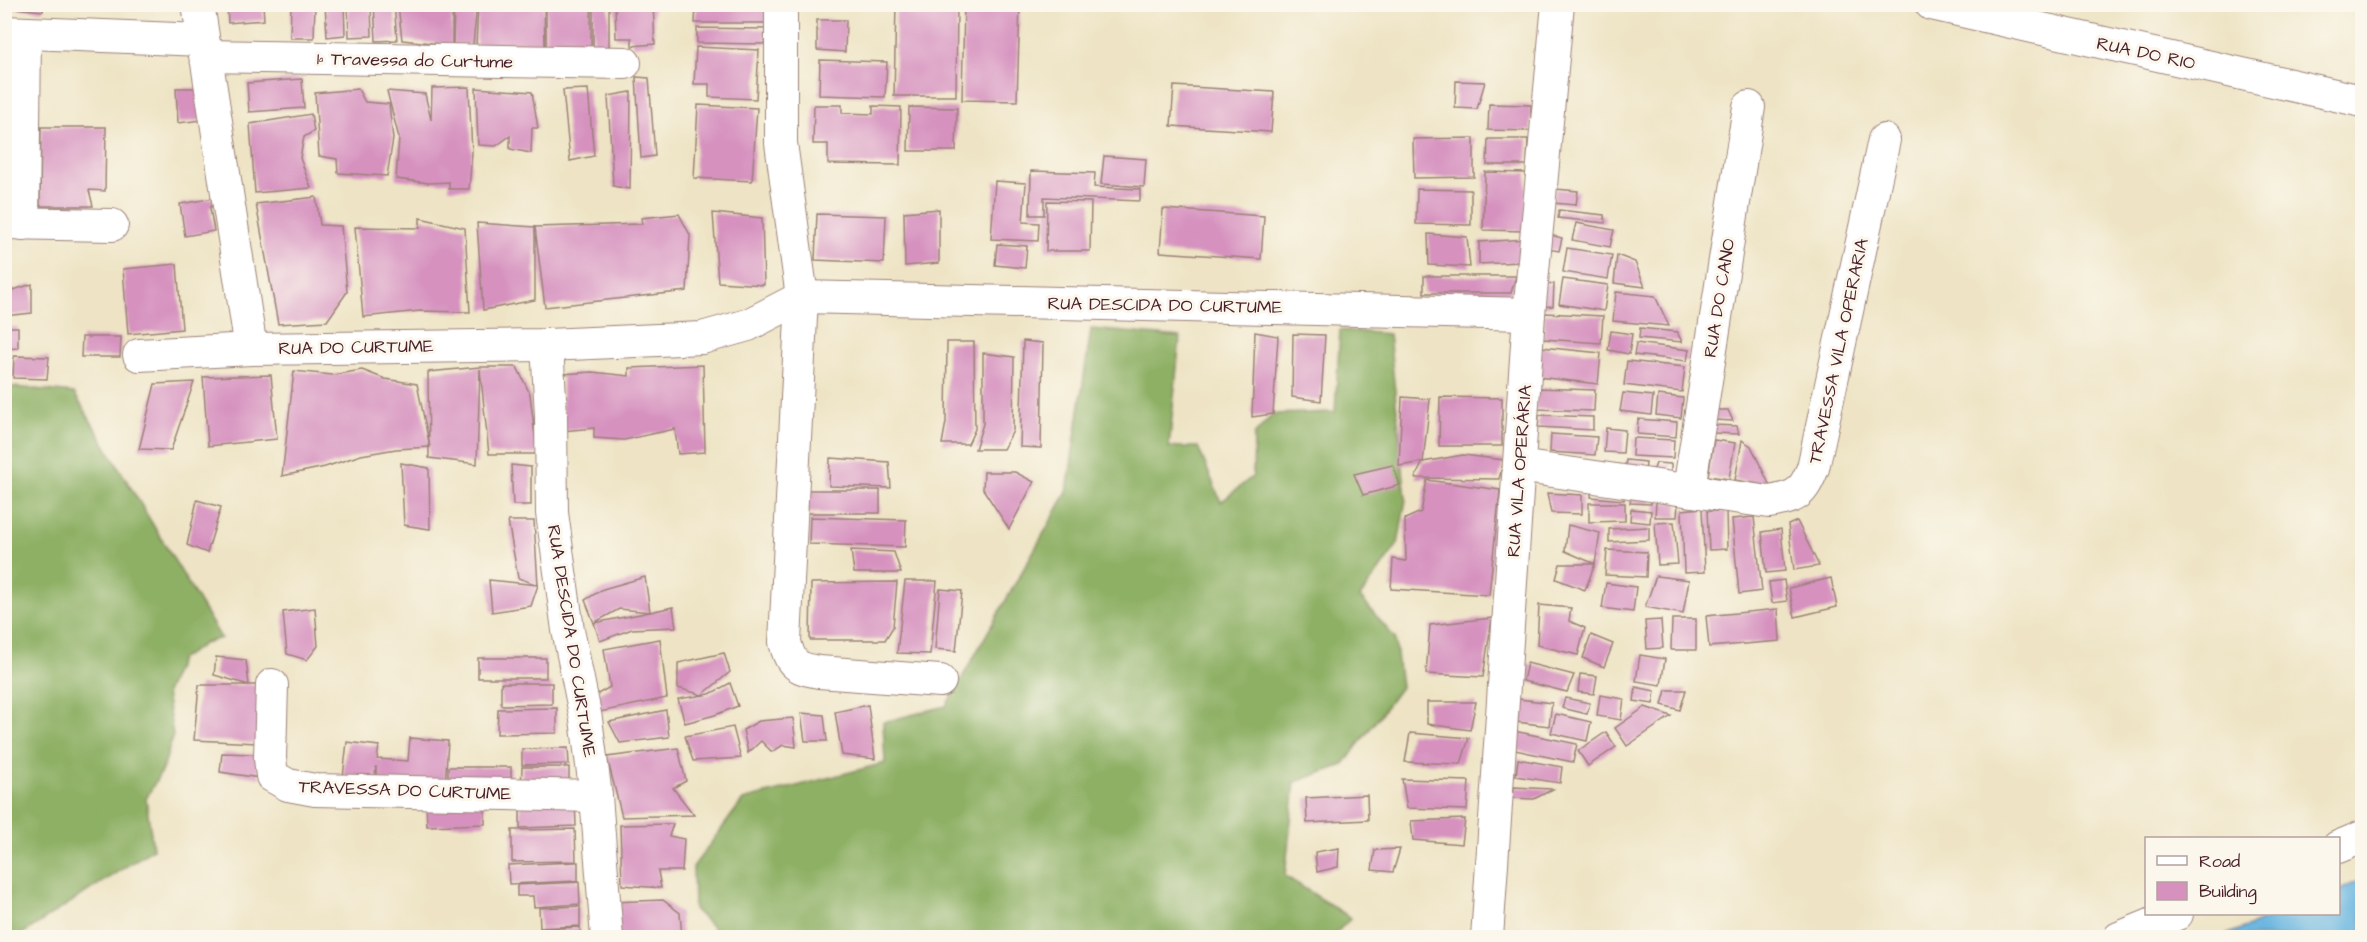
<svg xmlns="http://www.w3.org/2000/svg" width="2367" height="942" font-family="'Architects Daughter',sans-serif">
<style>
.forest{fill:#8eb065;stroke:#6c6848;stroke-width:1.5}
.water{fill:#65b4e0;stroke:#586a86;stroke-width:1.5}
.building{fill:#d691bf}
.lines{fill:none;stroke-linecap:round;stroke-linejoin:round}
.minor-casing{stroke:#9c8278;stroke-width:34}
.minor{stroke:#fff;stroke-width:32}
.labels{text-anchor:middle;stroke-width:6;stroke-linejoin:round;paint-order:stroke}
.street-label{font-size:18px;fill:#4a1f2b;stroke:#fbf7ec}
</style>
<rect width="100%" height="100%" fill="#fbf7ec"/>
<filter id="ink" filterUnits="userSpaceOnUse"><feTurbulence type="fractalNoise" baseFrequency=".0167" numOctaves="2"/><feDisplacementMap in="SourceGraphic" scale="12" xChannelSelector="R" yChannelSelector="G"/><feConvolveMatrix kernelMatrix="1 2 1 2 8 2 1 2 1" color-interpolation-filters="sRGB"/></filter>
<filter id="wash" filterUnits="userSpaceOnUse"><feTurbulence type="fractalNoise" baseFrequency=".008" numOctaves="4" result="noise"/><feDisplacementMap in="SourceGraphic" scale="24" xChannelSelector="R" yChannelSelector="G"/><feGaussianBlur stdDeviation="1.35" result="paint"/><feColorMatrix in="noise" values="0 0 0 0 0 0 0 0 0 0 0 0 0 0 0 0 0 1.4 0 .05"/><feComposite in="paint" operator="in"/></filter>
<g filter="url(#wash)">
<rect width="100%" height="100%" fill="#eee4c5"/>
<g class="forest">
<path d="M1091 329 1180 337 1169 447H1198L1221 502 1253 476 1254 435 1273 414 1335 412 1340 330 1389 334 1406 499 1398 544 1360 597 1395 638 1401 687 1343 765 1295 782 1285 876 1351 918 1332 937H713L715 930 694 909 693 867 743 800 885 763 883 722 946 706 1067 492Z"/>
<path d="M4 386 74 393 221 638 205 643 180 660 166 693 173 735 164 766 146 799 153 849 16 938 4 937Z"/>
</g>
<path class="water" d="M2362 880V937H2221L2279 914H2338L2339 889Z"/>
<g id="blocks">
<g class="building">
<path d="M227 4H263L264 20 228 23Z"/>
<path d="M291 4H315L314 38H290Z"/>
<path d="M325 4H344L345 35 327 37Z"/>
<path d="M374 4H394L397 40 376 41Z"/>
<path d="M398 4H452V45L402 40Z"/>
<path d="M454 4H477L473 45 453 44Z"/>
<path d="M478 4H498L501 12V4H544L545 47 476 46Z"/>
<rect x="546" y="4" width="45" height="48"/>
<rect x="593" y="4" width="16" height="45"/>
<path d="M615 4H653L655 44 632 46V38H616Z"/>
<path d="M696 4H775L766 23H695Z"/>
<path d="M896 4H957L956 96H894Z"/>
<path d="M964 4H1020L1017 101 962 100Z"/>
<path d="M4 5H44L43 11 4 7Z"/>
<path d="M348 5H371L372 36 349 37Z"/>
<path d="M817 20H846L845 52 817 50Z"/>
<path d="M697 28 767 29 766 44 697 43Z"/>
<path d="M696 47 759 50 756 99 709 97V84H694Z"/>
<path d="M820 60 887 62 885 97 819 95Z"/>
<path d="M636 77 649 78 655 156 641 158Z"/>
<path d="M302 79 304 108 249 112 247 83Z"/>
<path d="M1456 81 1485 82 1477 109 1455 108Z"/>
<path d="M1174 86 1274 92 1271 132 1171 126Z"/>
<path d="M469 87 472 153 469 189H449V182L429 183 396 179 399 138 387 91 425 94 431 120 432 88Z"/>
<path d="M176 88H200L202 120 178 123Z"/>
<path d="M476 88 532 92 538 128H532L531 153 510 149V136L496 146 478 145Z"/>
<path d="M358 89 365 102 389 104 393 139 387 176 338 173 337 159 319 156 315 93Z"/>
<path d="M588 89 594 156 570 161 563 90Z"/>
<path d="M631 92 630 189 613 186 608 96Z"/>
<path d="M1489 104 1531 105V131L1488 130Z"/>
<path d="M698 105 757 108 752 181 694 178Z"/>
<path d="M814 105H842V113L873 114V106L901 107 900 165 828 164V144H813Z"/>
<path d="M909 107 957 108 956 151H908Z"/>
<path d="M311 114 314 131 304 137 300 158 311 188 255 193 250 124Z"/>
<path d="M41 127H106L105 191 89 190 93 206H40Z"/>
<path d="M1474 138V177L1414 178 1413 139Z"/>
<path d="M1488 139H1528L1527 165H1487Z"/>
<path d="M1104 156 1146 159 1144 187 1101 184Z"/>
<path d="M1031 171 1095 173 1094 187 1140 189V201L1044 197V215H1030Z"/>
<path d="M1485 172 1527 173 1525 231 1483 230Z"/>
<path d="M995 181 1026 183 1023 222 1039 223 1038 241 991 239Z"/>
<path d="M1417 189 1471 190V225L1416 224Z"/>
<path d="M1555 189 1578 191 1576 205 1553 203Z"/>
<path d="M219 197 210 208 214 231 185 236 180 204Z"/>
<path d="M316 197 320 225 341 226 347 292 327 321 278 324 256 204Z"/>
<path d="M1047 201 1091 202 1090 251H1046Z"/>
<path d="M939 209V263L905 266 904 212Z"/>
<path d="M1163 209 1264 216 1261 259 1160 252Z"/>
<path d="M1559 210 1604 215 1605 223 1558 218Z"/>
<path d="M713 213 762 218 764 285 718 282Z"/>
<path d="M679 214 690 235 687 291 545 307 535 227 642 224 641 218Z"/>
<path d="M817 214 886 216 884 263 815 260Z"/>
<path d="M420 218 465 228 470 312 420 311 363 317 355 227 420 228Z"/>
<path d="M477 223 535 227V300L483 310Z"/>
<path d="M1576 223 1614 230 1610 247 1572 240Z"/>
<path d="M1428 234 1467 237 1470 267 1429 265Z"/>
<path d="M1550 235 1562 238 1559 251 1547 249Z"/>
<path d="M1526 239 1520 262 1479 264V242Z"/>
<path d="M997 244 1027 246 1025 268 995 265Z"/>
<path d="M1567 248 1612 255 1608 279 1563 272Z"/>
<path d="M1617 255 1635 262 1645 287 1614 283Z"/>
<path d="M177 264 182 329 128 334 123 269Z"/>
<path d="M1424 276H1516L1511 293H1424Z"/>
<path d="M1563 279 1608 285 1604 311 1559 304Z"/>
<path d="M32 284V313L4 316V293Z"/>
<path d="M1540 284H1554L1553 306 1539 307Z"/>
<path d="M1616 292 1655 296 1669 326 1613 321Z"/>
<path d="M1545 313 1603 316 1601 343 1543 339Z"/>
<path d="M4 327H18V348L4 349Z"/>
<path d="M1640 328 1677 332 1682 342 1639 338Z"/>
<path d="M1611 331 1632 334 1629 354 1608 350Z"/>
<path d="M1255 332 1278 336 1273 414 1252 417Z"/>
<path d="M1293 334 1325 335 1321 401 1292 397Z"/>
<path d="M82 337H121L120 357H81Z"/>
<path d="M1023 341 1043 343 1041 448 1020 447Z"/>
<path d="M947 342H974L975 429 968 444H942L946 422Z"/>
<path d="M1636 343 1689 350 1687 361 1634 355Z"/>
<path d="M1541 347 1601 353 1598 384 1538 377Z"/>
<path d="M983 353 1014 357 1013 431 1003 449H975L983 424Z"/>
<path d="M14 356 49 357 47 379 13 378Z"/>
<path d="M1627 361 1685 367 1682 392 1624 385Z"/>
<path d="M703 365 705 452 678 454 675 429 624 440 594 438V428L562 431V374L592 372 629 376V368Z"/>
<path d="M480 367H517L530 394 537 454H489L480 369 477 464 429 458 428 372Z"/>
<path d="M362 370 385 379 417 384 430 447 396 449 361 455 325 467 282 476 294 371 332 375Z"/>
<path d="M271 375 277 439 208 446 203 377Z"/>
<path d="M194 382 171 450 139 449 155 384Z"/>
<path d="M1537 388 1595 390 1594 411 1536 409Z"/>
<path d="M1623 393 1653 396 1651 415 1620 411Z"/>
<path d="M1658 395 1683 398 1681 418 1656 415Z"/>
<path d="M1402 397 1430 399 1423 462 1399 466Z"/>
<path d="M1440 397 1502 398V446H1439Z"/>
<path d="M1714 410H1728L1733 421 1714 420Z"/>
<path d="M1539 415 1593 417V430L1538 427Z"/>
<path d="M1638 419 1677 422 1676 437 1637 434Z"/>
<path d="M1711 425 1737 426 1739 434 1711 433Z"/>
<path d="M1606 428 1625 430 1623 453 1604 452Z"/>
<path d="M1551 434 1597 437 1595 455 1550 452Z"/>
<path d="M1633 438 1674 440 1673 458 1632 456Z"/>
<path d="M1714 440 1735 443 1729 479 1708 476Z"/>
<path d="M1742 440 1751 446 1770 486 1735 480Z"/>
<path d="M1463 455 1504 460 1499 479 1415 478 1423 462Z"/>
<path d="M830 458 889 462 891 488 829 486Z"/>
<path d="M1626 460 1646 462 1645 474 1624 472Z"/>
<path d="M401 463 429 468 430 529 404 525Z"/>
<path d="M1656 463 1671 464V476L1652 475Z"/>
<path d="M511 465 531 467V505H513Z"/>
<path d="M1393 465 1400 485 1363 495 1354 474Z"/>
<path d="M984 472H1015L1034 482 1009 529 983 489Z"/>
<path d="M1427 480 1500 490 1489 595 1391 589 1393 559 1406 561 1405 519 1421 512Z"/>
<path d="M1592 482 1626 485 1624 500 1591 497Z"/>
<path d="M1632 489 1652 491 1651 504 1630 503Z"/>
<path d="M808 490H880V513H807Z"/>
<path d="M1547 493 1582 495V514L1551 513Z"/>
<path d="M197 500 221 507 207 553 187 545Z"/>
<path d="M1656 502 1678 503 1677 517H1655Z"/>
<path d="M1589 503H1625V521L1589 522Z"/>
<path d="M1702 508 1705 572 1684 573 1682 510Z"/>
<path d="M1631 509 1651 511 1650 523 1630 521Z"/>
<path d="M1707 511H1726L1727 549 1709 550Z"/>
<path d="M810 517 906 520 905 547 809 544Z"/>
<path d="M1754 517 1762 591 1739 594 1732 519Z"/>
<path d="M508 521H534L538 585 518 578Z"/>
<path d="M1797 521 1819 566 1794 570 1788 525Z"/>
<path d="M1674 522 1678 564 1658 565 1655 523Z"/>
<path d="M1568 525 1600 533 1595 564 1565 551Z"/>
<path d="M1649 527V540L1609 542V529Z"/>
<path d="M1781 529 1785 571 1766 573 1762 532Z"/>
<path d="M851 550 894 552 901 573H854Z"/>
<path d="M1607 550 1647 552 1646 577 1605 575Z"/>
<path d="M1560 564H1595L1585 590 1556 579Z"/>
<path d="M1656 576 1689 580 1683 614 1645 607Z"/>
<path d="M645 577 650 612 673 607 676 627 632 629 600 641 594 623 650 612 619 609 594 623 585 600 603 589Z"/>
<path d="M1831 578 1837 607 1795 617 1789 588Z"/>
<path d="M489 580 538 585 531 606 492 612Z"/>
<path d="M1784 580 1787 601 1772 603 1769 582Z"/>
<path d="M905 581H937L930 654 897 653Z"/>
<path d="M897 582 893 627 885 640H810L811 583Z"/>
<path d="M1606 583 1636 587 1633 612 1602 608Z"/>
<path d="M940 589 962 591 956 651 935 649Z"/>
<path d="M1539 605 1571 608 1569 621 1585 628 1578 655 1537 645Z"/>
<path d="M315 608 318 646 307 660 287 654 283 612Z"/>
<path d="M1778 609 1780 641 1709 647 1706 616Z"/>
<path d="M1492 618 1483 677 1426 674 1430 625Z"/>
<path d="M1672 619H1696V650H1671Z"/>
<path d="M1661 620 1663 648 1647 649 1645 621Z"/>
<path d="M1591 635 1613 644 1604 667 1583 658Z"/>
<path d="M660 639 667 698 600 712 594 696 610 687 604 649Z"/>
<path d="M724 653 730 672 702 695 678 688V663Z"/>
<path d="M1640 655 1665 659 1661 685 1636 681Z"/>
<path d="M216 657 246 660 249 685H272L257 743 194 740 199 685H249L214 675Z"/>
<rect x="478" y="658" width="68" height="20"/>
<path d="M1527 663 1574 675 1567 692 1523 681Z"/>
<path d="M1580 674 1597 676 1594 694 1578 692Z"/>
<path d="M501 683H552V704L501 705Z"/>
<path d="M730 683 738 706 715 715 685 723 678 699 710 694Z"/>
<path d="M1636 687 1655 691 1653 704 1634 701Z"/>
<path d="M1666 690H1686L1680 710 1662 705Z"/>
<path d="M1600 695 1624 699 1621 720 1597 716Z"/>
<path d="M1565 698 1590 703 1587 714 1562 708Z"/>
<path d="M1519 699 1552 703 1549 726 1516 722Z"/>
<path d="M1427 702H1476L1470 730 1427 724Z"/>
<path d="M868 705 875 759 842 755 835 712Z"/>
<path d="M1645 707 1671 716 1627 746 1615 728Z"/>
<path d="M557 708V733L497 734 498 709Z"/>
<path d="M666 710 669 737 620 743 609 722Z"/>
<path d="M801 713 824 715 827 741H805Z"/>
<path d="M1556 714 1591 722 1587 741 1551 733Z"/>
<path d="M793 718 796 747 783 745 772 752 761 741 748 753 743 730 759 721Z"/>
<path d="M733 727 741 758 693 761 685 736Z"/>
<path d="M1514 731 1577 744 1573 762 1510 749Z"/>
<path d="M1606 732 1616 747 1588 766 1578 751Z"/>
<path d="M1410 733 1469 738 1461 764 1405 762Z"/>
<path d="M410 738 448 741 445 786 376 781V766L375 780 343 777 347 742 379 746 377 759 408 761Z"/>
<path d="M568 748 569 764 522 765V749Z"/>
<path d="M678 748 686 781 673 788 694 815 622 817 607 757Z"/>
<path d="M222 753 256 754 260 778 220 772Z"/>
<path d="M1518 759 1562 767 1560 783 1516 776Z"/>
<rect x="448" y="767" width="63" height="20"/>
<path d="M522 767H569V788H521Z"/>
<path d="M1402 779 1469 781 1467 810 1407 808Z"/>
<path d="M1514 787 1553 789 1534 799 1513 798Z"/>
<path d="M1367 795 1368 820 1307 823 1306 798Z"/>
<path d="M485 800V824L427 826 426 801Z"/>
<path d="M575 800 576 826 520 828V802Z"/>
<path d="M1465 819 1462 844 1413 840 1411 821Z"/>
<path d="M673 824 669 836 684 839 682 871H658L661 888 622 885 620 825Z"/>
<path d="M575 829 576 861 512 862V830Z"/>
<path d="M1339 848 1338 867 1317 872 1315 852Z"/>
<path d="M1400 849 1393 872 1372 870 1375 850Z"/>
<path d="M575 862H578V881L509 884 508 865Z"/>
<path d="M579 882 580 904 534 907 533 896H517V885Z"/>
<path d="M663 900 680 913 682 938H617L613 902Z"/>
<path d="M580 906V926L540 928 539 908Z"/>
<path d="M580 927 581 938H540V929Z"/>
</g>
</g>
</g>
<g filter="url(#ink)">
<use href="#blocks" fill-opacity="0" stroke="#9c8278" stroke-width="1.5"/>
<g class="lines">
<g class="minor-casing">
<g id="minor">
<path d="M198 4 251 349 547 345 702 338 748 325 802 297 1529 314"/>
<path d="M781 4V143L802 297 785 642C791 665 796 668 819 672L940 681"/>
<path d="M1931 4 2362 101"/>
<path d="M4 32 202 40"/>
<path d="M205 56 625 63"/>
<path d="M4 223 112 225"/>
<path d="M23 224 25 33"/>
<path d="M547 345 551 415 552 513 568 630 586 719 596 796 607 938"/>
<path d="M139 355 251 349"/>
<path d="M1519 466 1769 502C1797 497 1802 495 1813 468L1884 140"/>
<path d="M1689 489 1749 107"/>
<path d="M272 685 270 758 272 776 288 785 315 790 596 796"/>
<path d="M2338 847 2362 837"/>
<path d="M1487 938 1529 314 1558 4"/>
<path d="M2119 938 2177 914"/>
</g>
</g>
<use href="#minor" class="minor"/>
</g>
</g>
<g class="labels">
<g class="street-label">
<text transform="translate(2146 53) rotate(12)" y="6">RUA DO RIO</text>
<text transform="translate(415 60) rotate(1)" y="6">1ª Travessa do Curtume</text>
<text transform="translate(1719 298) rotate(-81)" y="6">RUA DO CANO</text>
<text transform="translate(1165 305) rotate(1)" y="6">RUA DESCIDA DO CURTUME</text>
<text transform="translate(356 347) rotate(-1)" y="6">RUA DO CURTUME</text>
<text transform="translate(1838 351) rotate(-78)" y="6">TRAVESSA VILA OPERARIA</text>
<text transform="translate(1519 471) rotate(-86)" y="6">RUA VILA OPERÁRIA</text>
<text transform="translate(572 641) rotate(81)" y="6">RUA DESCIDA DO CURTUME</text>
<text transform="translate(405 790) rotate(2)" y="6">TRAVESSA DO CURTUME</text>
</g>
</g>
<rect width="2367" height="942" fill="none" stroke="#fbf7ec" stroke-width="24"/>
<rect x="2145" y="837" width="195" height="78" fill="#fbf7ec" stroke="#b4a19f" stroke-width="1.5"/>
<rect x="2157" y="856" width="30" height="9" fill="#ffffff" stroke="#b4a19f" stroke-width="1.5"/>
<text x="2199" y="867" font-size="18" fill="#4a1f2b">Road</text>
<rect x="2157" y="882" width="30" height="18" fill="#d691bf" stroke="#b4a19f" stroke-width="1.5"/>
<text x="2199" y="897" font-size="18" fill="#4a1f2b">Building</text>
</svg>
